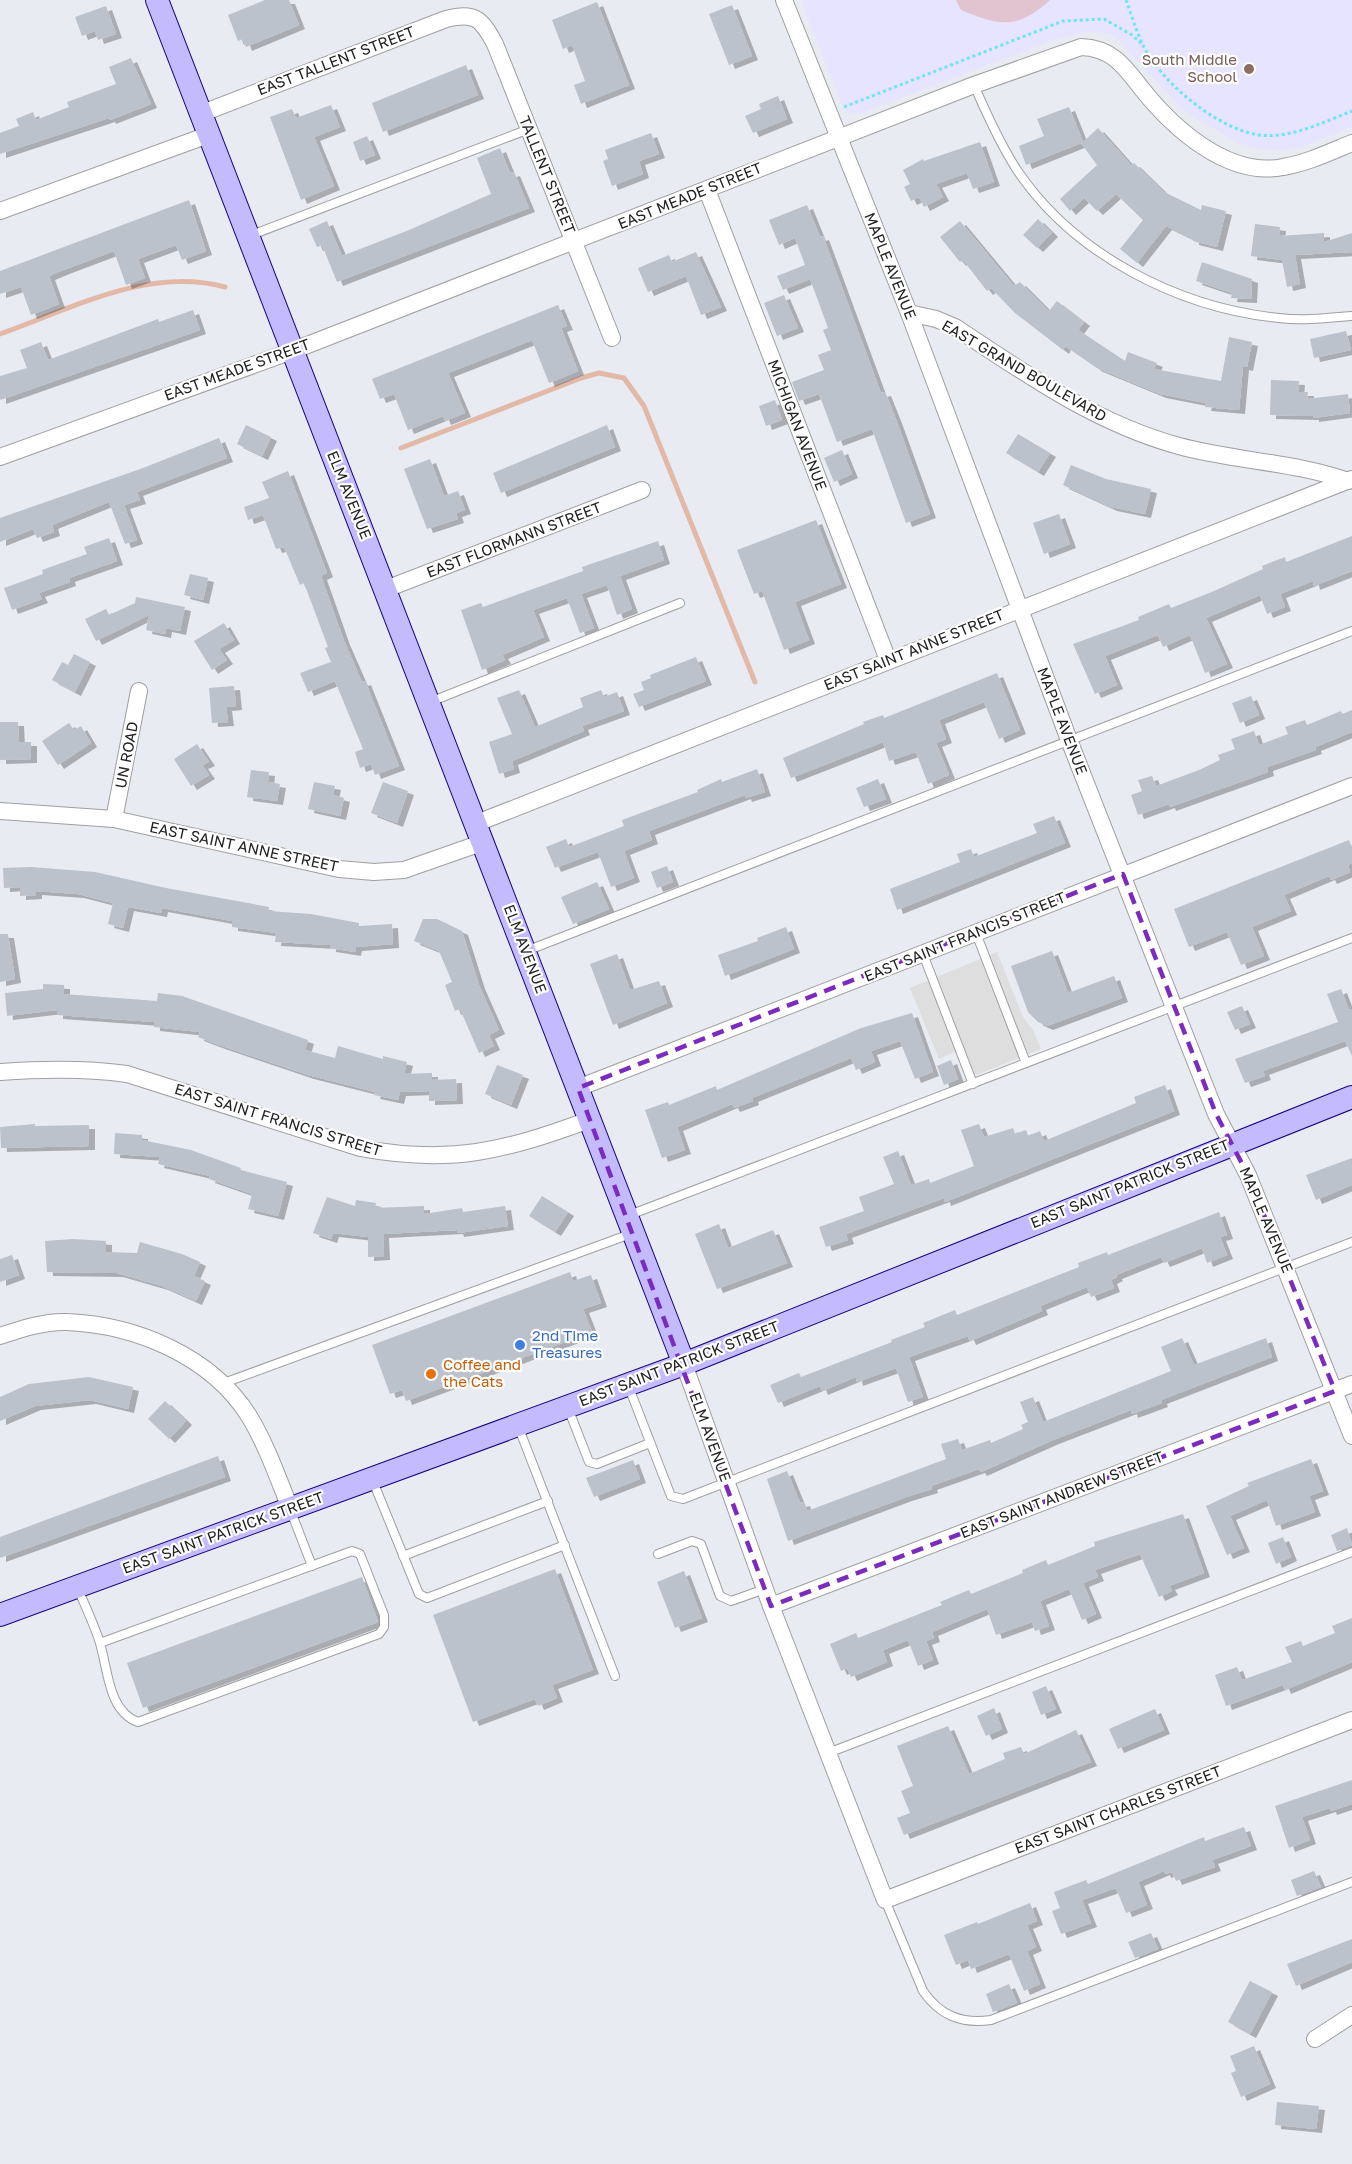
<svg xmlns="http://www.w3.org/2000/svg" width="1352" height="2164" font-family="'Golos Text',sans-serif">
<style>
.education{fill:#e6e4ff}
.wetland{fill:#e1c4cf}
.parking{fill:#dedede}
.lines{fill:none;stroke-linecap:round;stroke-linejoin:round}
.stream{stroke:#e2b9a6;stroke-width:5}
.building{fill:#bbc2cb;filter:url(#shadow)}
.lane-casing{stroke:#9f9f9f;stroke-width:10}
.street-casing{stroke:#9f9f9f;stroke-width:18}
.secondary-casing{stroke:#190081;stroke-width:24}
.path{stroke:#6ce4ff;stroke-width:3;stroke-dasharray:3 3;stroke-linecap:butt}
.lane{stroke:#fff;stroke-width:8}
.street{stroke:#fff;stroke-width:16}
.secondary{stroke:#c4bbfe;stroke-width:22}
.marked{fill:none;stroke:#7b2cbf;stroke-width:4.5;stroke-dasharray:12 8;stroke-linejoin:round}
.education-dot{fill:#8d6e63;stroke:#fff;stroke-width:2}
.shop-dot{fill:#3f7fe0;stroke:#fff;stroke-width:2}
.food-dot{fill:#e8710a;stroke:#fff;stroke-width:2}
.labels{text-anchor:middle;stroke-width:4.5;stroke-linejoin:round;paint-order:stroke}
.education-label{font-size:15px;fill:#785e54;stroke:#fff;text-anchor:end}
.street-label{font-size:15px;fill:#222;stroke:#fff}
.shop-label{font-size:15px;fill:#366cbe;stroke:#fff;text-anchor:start}
.food-label{font-size:15px;fill:#c56008;stroke:#fff;text-anchor:start}
</style>
<defs>
<filter id="shadow"><feDropShadow dx="6" dy="4" stdDeviation="0" flood-color="#0004"/></filter>
</defs>
<rect width="100%" height="100%" fill="#e8ebf2"/>
<path class="education" d="M801 0H1352V127L1301 147 1285 150 1258 149 1238 143 1184 111 1115 36 1091 31 1059 38 858 114 848 113 842 105Z"/>
<path class="wetland" d="M956 0H1050C1017 30 1000 26 961 10Z"/>
<path class="parking" d="M997 952 1023 1017 1033 1030 1041 1049 966 1079 955 1052 939 1059 910 988Z"/>
<g class="lines">
<g class="stream">
<path d="M0 334C71 309 149 266 225 287"/>
<path d="M401 448 581 378 599 373 624 378 644 406 755 682"/>
</g>
</g>
<g class="building">
<path d="M265 0H289L299 25 246 47 243 39 238 41 228 15Z"/>
<path d="M597 2 629 85 581 104 574 85 585 81 572 45 563 49 552 20Z"/>
<path d="M732 5 752 56 729 65 709 14Z"/>
<path d="M106 6 116 34 98 40 95 31 82 36 75 17Z"/>
<path d="M131 58 151 104 110 120 109 118 0 154V133L19 126 16 119 33 112 36 120 69 107 67 102 116 84 109 67Z"/>
<path d="M466 65 478 95 383 132 372 103Z"/>
<path d="M778 96 787 119 753 133 745 116 761 109 759 104Z"/>
<path d="M331 105 340 127 314 137 334 186 301 200 270 117 292 109 296 118Z"/>
<path d="M1069 107 1083 142 1098 128 1131 165 1134 163 1164 192 1201 210 1202 205 1226 211 1217 247 1193 241V239L1166 226 1137 263 1120 249 1143 220 1116 194 1097 211 1084 198 1070 211 1060 199 1097 165 1081 143 1026 165 1019 146 1044 136 1037 119Z"/>
<path d="M651 133 659 154 639 161 643 174 612 186 603 161 608 159 605 150Z"/>
<path d="M367 136 375 155 360 161 353 142Z"/>
<path d="M980 142 994 182 973 189 967 173 936 184 943 197 924 207 919 197 911 201 904 187 910 184 903 170 923 159 924 161Z"/>
<path d="M500 148 510 173 514 172 529 208 337 282 322 245 317 247 309 229 327 221 342 256 409 230 491 194 477 158Z"/>
<path d="M189 200 206 251 182 260 176 245 138 259 145 278 126 285 114 251 66 269 49 276 59 304 31 315 21 287 0 294V271Z"/>
<path d="M807 205 820 237 823 236 881 393 885 392 897 422 930 514 906 523 872 429 837 442 819 394 799 401 792 382 824 370 818 355 831 350 823 330 828 328 810 279 783 290 777 276 805 265 795 238 779 245 769 220Z"/>
<path d="M1038 219 1052 233 1037 248 1023 235Z"/>
<path d="M960 221 1014 286 1020 282 1049 311 1057 301 1084 322 1078 330 1125 361 1128 352 1157 363 1154 369 1221 381 1229 337 1252 342 1247 367 1243 366 1239 410 1205 407 1206 403 1160 394 1097 368 1065 346 1063 350 1015 313 991 288 987 291 963 260 960 262 940 237Z"/>
<path d="M1255 224 1280 227 1279 236 1324 233V242L1352 233V252L1295 255 1300 284 1287 287 1282 260 1251 256Z"/>
<path d="M696 252 721 307 701 315 686 276 648 292 638 268 669 255 672 262Z"/>
<path d="M1202 262 1252 279 1251 299 1231 298 1232 293 1196 281Z"/>
<path d="M784 295 798 328 777 336 764 303Z"/>
<path d="M558 305 567 326 561 328 578 371 549 383 532 340 448 373 465 413 445 421 443 416 408 430 394 394 380 399 372 379Z"/>
<path d="M193 310 200 330 0 400V376L27 368 20 350 41 342 48 360 158 319 159 322Z"/>
<path d="M1346 331 1351 350 1314 358 1310 339Z"/>
<path d="M1271 380 1299 381 1298 392H1308L1307 399 1348 394 1350 413 1313 418V416L1270 415Z"/>
<path d="M775 400 782 420 766 426 759 406Z"/>
<path d="M246 425 271 437 262 456 237 444Z"/>
<path d="M607 425 615 447 501 493 493 473Z"/>
<path d="M1018 434 1050 453 1038 472 1006 453Z"/>
<path d="M219 438 227 458 137 492 140 500 124 505 137 540 125 544 109 502 52 525 54 532 37 538 33 529 0 542V518L143 468Z"/>
<path d="M842 450 852 474 834 482 824 458Z"/>
<path d="M430 459 444 496 458 491 465 510 456 513 458 519 427 529 404 469Z"/>
<path d="M1071 465 1106 479 1151 489 1145 514 1111 507 1063 485Z"/>
<path d="M288 471 327 573 321 576 344 641 362 682 365 681 399 766 375 775 371 764 360 768 355 752 363 749 335 681 308 692 300 673 331 662 325 648 328 647 304 583 300 585 284 547 276 549 263 515 248 520 244 507 269 498 262 482Z"/>
<path d="M1059 514 1070 544 1044 554 1033 523Z"/>
<path d="M816 520 841 584 795 602 809 640 784 650 762 591 754 594 737 550Z"/>
<path d="M1352 536V571L1314 586 1313 581 1280 594 1285 607 1267 614 1260 595 1206 618 1227 664 1205 673 1190 635 1163 647 1158 635 1105 656 1117 685 1095 694 1073 644 1139 620 1138 617 1169 604 1171 608 1214 591 1263 569 1262 566 1285 557 1286 562Z"/>
<path d="M109 538 117 561 69 578 70 582 39 593 42 599 12 610 4 588 43 574 42 570 87 554 84 547Z"/>
<path d="M658 541 664 560 620 576 632 609 617 615 607 585 581 594 594 628 580 633 567 598 533 610 544 637 502 655 505 660 482 670 461 610 481 603 483 607 583 571 582 567Z"/>
<path d="M190 574 208 578 203 600 184 595Z"/>
<path d="M136 597 185 607 180 631 166 628 165 634 146 630 149 615 96 641 85 619 106 609 109 615 135 603Z"/>
<path d="M224 623 234 640 219 649 227 660 212 670 194 641Z"/>
<path d="M74 654 90 662 75 692 52 680 62 662 68 665Z"/>
<path d="M696 657 706 681 639 707 633 694 644 690 641 682 651 678 650 675Z"/>
<path d="M997 673 1020 730 999 739 984 702 939 720 946 739 936 743 949 775 928 784 916 752 889 761 883 742 791 778 783 758 864 724 863 722 883 715 884 718Z"/>
<path d="M234 686 236 706 226 707 228 722 212 723 209 688Z"/>
<path d="M519 690 535 727 583 707 580 698 601 690 604 697 617 692 624 711 582 726 584 731 512 761 514 769 499 774 489 742 512 734 497 698Z"/>
<path d="M1251 696 1259 715 1240 723 1232 703Z"/>
<path d="M1352 710V732L1315 747 1316 750 1267 767 1268 772 1170 807 1169 804 1138 815 1131 795 1142 791 1138 780 1152 776 1156 786 1199 770 1220 760 1218 755 1235 749 1231 739 1254 731 1259 745 1288 734 1285 727 1305 720 1307 725 1341 711 1342 714Z"/>
<path d="M0 722H18L19 742H31V759L0 760Z"/>
<path d="M69 723 74 730 81 726 91 743 58 765 42 741Z"/>
<path d="M197 744 209 762 202 765 209 775 191 786 174 759Z"/>
<path d="M757 769 765 792 746 798 745 795 649 831 652 840 624 851 634 878 611 887 598 852 555 868 546 847 566 839 569 847 624 826 622 820 698 792 697 790 721 779 722 782Z"/>
<path d="M251 770 269 772 268 782 280 784 277 801 247 797Z"/>
<path d="M878 779 886 799 864 807 856 788Z"/>
<path d="M314 782 335 786 333 795 344 798 340 816 308 809Z"/>
<path d="M383 782 408 791 397 823 371 813Z"/>
<path d="M1054 816 1065 843 897 910 890 889 960 862 957 854 971 849 974 857 1037 833 1033 824Z"/>
<path d="M1349 840 1352 847V863L1348 865 1350 872 1331 880 1329 876 1284 895 1291 911 1252 927 1264 956 1241 965 1227 932 1189 947 1174 909Z"/>
<path d="M667 866 673 882 657 888 651 872Z"/>
<path d="M31 867 95 872 166 888 269 907 268 911 311 914 359 923V926L392 924 393 944 356 947 355 952 330 948V945L275 942 276 933 232 927V921L162 908 161 913 128 907 123 928 108 924 113 903 78 894 36 891V895L20 896V887L4 888 3 868Z"/>
<path d="M597 882 609 909 573 924 561 897Z"/>
<path d="M423 919H437L462 931 479 985 499 1030 489 1035 494 1046 479 1053 460 1009 455 1011 445 985 452 982 439 951 414 941Z"/>
<path d="M786 927 794 949 725 976 718 955 758 941 757 938Z"/>
<path d="M0 934H8L15 979 0 982Z"/>
<path d="M1052 951 1068 993 1114 976 1122 998 1047 1026 1038 1022 1028 1012 1011 966Z"/>
<path d="M617 954 630 990 659 981 667 1003 613 1025 590 964Z"/>
<path d="M43 984 64 985V994L157 1001 158 993 182 996 308 1040 305 1050 335 1058 338 1046 383 1059V1056L407 1062 404 1074 432 1073V1080L456 1079 457 1100 429 1101V1091L400 1092 398 1100 374 1095 375 1092 308 1075 222 1046 198 1037 200 1032 154 1027V1022L57 1015V1010L7 1016 5 993 43 989Z"/>
<path d="M1341 989 1349 1010 1352 1009V1056L1345 1041 1263 1071 1265 1076 1245 1083 1235 1059 1338 1022 1327 994Z"/>
<path d="M1242 1006 1250 1024 1235 1030 1227 1012Z"/>
<path d="M912 1013 933 1072 915 1079 900 1041 871 1051 875 1062 856 1070 851 1058 752 1098 753 1101 734 1108 732 1104 677 1127 685 1150 662 1158 645 1110 668 1102 669 1105 716 1086 717 1090 861 1028Z"/>
<path d="M951 1060 958 1079 944 1085 937 1066Z"/>
<path d="M497 1065 523 1075 511 1105 485 1094Z"/>
<path d="M1165 1085 1174 1111 945 1202 944 1198 846 1234 848 1240 826 1247 819 1227 864 1211 859 1197 894 1184 883 1157 898 1151 911 1185 929 1179 930 1183 974 1166 961 1130 979 1124 984 1137 1013 1128 1015 1134 1026 1130 1028 1136 1040 1131 1044 1141 1136 1103 1134 1097Z"/>
<path d="M35 1124V1126L89 1125V1146L1 1148 0 1127Z"/>
<path d="M115 1133 142 1135V1140L191 1150 241 1168 240 1170 287 1182 278 1216 248 1209 252 1194 209 1179 210 1176 158 1164 160 1157 114 1154Z"/>
<path d="M1352 1158V1185L1316 1200 1306 1175Z"/>
<path d="M542 1196 568 1212 555 1232 529 1216Z"/>
<path d="M327 1197 355 1206 356 1200 376 1203 375 1208 424 1206V1214L462 1208 463 1212 505 1206 508 1226 458 1233 457 1230 383 1234 384 1256 368 1257V1237L333 1233 331 1239 313 1233Z"/>
<path d="M1219 1212 1227 1235 1220 1237 1227 1255 1207 1263 1202 1248 1164 1263 1161 1257 1116 1275 1117 1277 1111 1280 1114 1288 1091 1297 1087 1287 1040 1306 1042 1311 970 1341 968 1336 909 1357 923 1397 908 1402 896 1368 857 1382 856 1377 822 1391 820 1386 778 1403 770 1385 799 1373 801 1377 892 1342 891 1340 925 1327 923 1323 955 1310 957 1315 1079 1267 1078 1263 1107 1252 1108 1255Z"/>
<path d="M719 1224 728 1248 773 1230 787 1263 717 1289 695 1234Z"/>
<path d="M73 1239 106 1241V1252L137 1253 140 1242 182 1254 200 1262 194 1276 205 1281 196 1301 162 1286 117 1273 47 1272 45 1241Z"/>
<path d="M12 1255 19 1275 0 1282V1259Z"/>
<path d="M570 1272 573 1281 591 1275 601 1303 583 1309 592 1332 406 1401 402 1390 390 1394 372 1345Z"/>
<path d="M1182 1338 1194 1365 1266 1338 1272 1357 1161 1400 1162 1403 1132 1414 1131 1410 1053 1440 981 1472 979 1469 931 1486 932 1489 906 1497 788 1541 767 1479 787 1471 800 1503 804 1502 807 1511 946 1459 941 1444 958 1439 962 1450 990 1440 991 1443 1023 1429 1021 1425 1028 1422 1020 1402 1033 1397 1043 1422 1171 1371 1161 1347Z"/>
<path d="M89 1377 133 1387 128 1409 90 1400 35 1406 0 1421V1397L29 1384Z"/>
<path d="M165 1401 186 1421 169 1439 148 1419Z"/>
<path d="M218 1456 225 1477 0 1558V1537Z"/>
<path d="M1311 1459 1323 1491 1309 1496 1315 1512 1276 1526 1267 1500 1230 1516 1244 1548 1227 1555 1206 1506 1249 1486 1247 1483Z"/>
<path d="M633 1460 640 1479 594 1497 586 1478Z"/>
<path d="M1183 1514 1204 1573 1169 1586 1172 1591 1159 1597 1140 1554 1095 1570 1098 1577 1083 1583 1096 1614 1082 1620 1069 1589 1040 1601 1049 1626 1035 1631 1032 1622 996 1635 987 1609 932 1632 934 1638 926 1641 933 1660 918 1666 908 1640 883 1650 887 1662 851 1677 847 1668 841 1671 830 1644 856 1633 858 1638 942 1605 940 1602 969 1590 971 1594 1023 1573 1022 1570 1046 1560 1048 1565 1095 1546 1094 1542Z"/>
<path d="M1347 1528 1352 1545 1337 1551 1331 1535Z"/>
<path d="M1283 1537 1291 1557 1276 1564 1268 1543Z"/>
<path d="M555 1569 593 1670 552 1685 557 1698 538 1706 535 1699 473 1722 433 1615Z"/>
<path d="M684 1571 702 1618 675 1628 657 1582Z"/>
<path d="M362 1577 378 1622 143 1708 127 1663Z"/>
<path d="M1352 1618V1662L1285 1690 1283 1685 1226 1706 1215 1675 1237 1667 1242 1680 1292 1662 1285 1647 1301 1641 1303 1646 1335 1633 1332 1626Z"/>
<path d="M1046 1686 1056 1709 1041 1715 1032 1692Z"/>
<path d="M994 1708 1002 1729 986 1736 977 1716Z"/>
<path d="M1155 1709 1164 1730 1118 1749 1109 1729Z"/>
<path d="M948 1726 969 1774 1005 1759 1003 1753 1021 1747 1024 1754 1076 1730 1091 1762 904 1835 897 1818 910 1813 901 1791 913 1786 897 1746Z"/>
<path d="M1352 1780V1804L1331 1811 1330 1808 1302 1817 1310 1840 1289 1848 1275 1806Z"/>
<path d="M1244 1827 1251 1846 1212 1860 1215 1867 1176 1881 1172 1872 1165 1874 1164 1871 1138 1882 1147 1905 1126 1913 1116 1888 1082 1900 1091 1923 1061 1934 1052 1911 1060 1908 1054 1892 1086 1880 1088 1884 1204 1837 1205 1841Z"/>
<path d="M1314 1871 1321 1887 1297 1896 1291 1880Z"/>
<path d="M1030 1903 1037 1921 1027 1925 1036 1947 1027 1951 1040 1984 1024 1991 1009 1954 971 1969 968 1960 956 1965 944 1935 977 1922 978 1924Z"/>
<path d="M1151 1933 1158 1949 1135 1958 1128 1942Z"/>
<path d="M1352 1939V1962L1296 1986 1287 1964Z"/>
<path d="M1250 1981 1272 1992 1250 2034 1228 2022Z"/>
<path d="M1009 1984 1017 2003 993 2012 986 1994Z"/>
<path d="M1254 2046 1270 2084 1241 2097 1231 2073 1236 2071 1230 2056Z"/>
<path d="M1277 2102 1319 2106 1316 2129 1275 2125Z"/>
</g>
<g class="lines">
<g class="lane-casing">
<g id="lane">
<path d="M974 85C987 115 1000 144 1017 170 1074 255 1179 308 1279 318 1303 321 1328 318 1352 316"/>
<path d="M249 236 529 129"/>
<path d="M430 702 680 603"/>
<path d="M976 933 1026 1063"/>
<path d="M526 951 1352 631"/>
<path d="M923 954 973 1084"/>
<path d="M627 1216 1352 938"/>
<path d="M221 1384 633 1233"/>
<path d="M628 1385 671 1496 683 1499 1352 1242"/>
<path d="M568 1408 589 1462 597 1464 650 1443"/>
<path d="M518 1426 615 1676"/>
<path d="M372 1479 419 1594 427 1598 565 1545"/>
<path d="M290 1509 312 1566"/>
<path d="M658 1554 692 1541 701 1544 720 1596 731 1601 765 1589"/>
<path d="M403 1556 548 1501"/>
<path d="M77 1587C85 1605 93 1622 99 1640 108 1666 107 1711 138 1722L379 1634 384 1627V1615L360 1554 352 1551 100 1643"/>
<path d="M828 1753 1352 1552"/>
<path d="M885 1900 923 1991C940 2016 962 2024 991 2020L1352 1882"/>
</g>
</g>
<g class="street-casing">
<g id="street">
<path d="M784 0 909 313 1069 740 1216 1114 1248 1175 1352 1436"/>
<path d="M200 114 446 19C475 12 481 18 495 44L612 338"/>
<path d="M707 190 888 660"/>
<path d="M0 211 208 135"/>
<path d="M909 313 936 319 955 327C1026 374 1095 423 1179 446 1234 461 1295 462 1348 481"/>
<path d="M0 457 292 351 974 85 1081 47C1112 48 1124 66 1142 89 1173 128 1228 178 1283 167 1307 163 1330 152 1352 143"/>
<path d="M386 589 642 490"/>
<path d="M0 811 114 819 339 869 374 872 404 870 484 842"/>
<path d="M114 819 139 691"/>
<path d="M477 823 1352 479"/>
<path d="M0 1072C43 1069 84 1068 127 1074L360 1148C451 1165 504 1151 589 1120"/>
<path d="M578 1088 1352 786"/>
<path d="M0 1336C21 1329 45 1321 67 1322 136 1325 211 1356 249 1416 266 1444 278 1478 290 1508"/>
<path d="M684 1364 771 1606 885 1900 1352 1720"/>
<path d="M771 1606 1352 1384"/>
<path d="M1315 2039 1352 2015"/>
</g>
</g>
<g class="secondary-casing">
<g id="secondary">
<path d="M157 0 684 1364"/>
<path d="M0 1615 684 1364 1352 1097"/>
</g>
</g>
<g class="path">
<path d="M1126 0C1131 14 1136 30 1142 43 1159 81 1217 129 1259 135 1290 139 1324 122 1352 111"/>
<path d="M844 107 1063 21 1104 19 1132 35 1143 45"/>
</g>
<use href="#lane" class="lane"/>
<use href="#street" class="street"/>
<use href="#secondary" class="secondary"/>
</g>
<path class="marked" d="M1123 874 1216 1114 1248 1175 1335 1391 771 1606 578 1088Z"/>
<circle class="education-dot" cx="1249" cy="69" r="6"/>
<circle class="shop-dot" cx="520" cy="1345" r="6"/>
<circle class="food-dot" cx="431" cy="1374" r="6"/>
<g class="labels">
<g class="education-label">
<text x="1237" y="65">South Middle<tspan x="1237" dy="17">School</tspan></text>
</g>
<g class="street-label">
<text transform="translate(336 61) rotate(-21)" y="5">EAST TALLENT STREET</text>
<text transform="translate(547 175) rotate(68)" y="5">TALLENT STREET</text>
<text transform="translate(690 196) rotate(-22)" y="5">EAST MEADE STREET</text>
<text transform="translate(890 266) rotate(68)" y="5">MAPLE AVENUE</text>
<text transform="translate(237 370) rotate(-20)" y="5">EAST MEADE STREET</text>
<text transform="translate(1024 371) rotate(30)" y="5">EAST GRAND BOULEVARD</text>
<text transform="translate(797 425) rotate(69)" y="5">MICHIGAN AVENUE</text>
<text transform="translate(349 495) rotate(68)" y="5">ELM AVENUE</text>
<text transform="translate(514 540) rotate(-21)" y="5">EAST FLORMANN STREET</text>
<text transform="translate(914 650) rotate(-22)" y="5">EAST SAINT ANNE STREET</text>
<text transform="translate(1062 721) rotate(69)" y="5">MAPLE AVENUE</text>
<text transform="translate(127 755) rotate(-79)" y="5">UN ROAD</text>
<text transform="translate(244 847) rotate(12)" y="5">EAST SAINT ANNE STREET</text>
<text transform="translate(965 937) rotate(-22)" y="5">EAST SAINT FRANCIS STREET</text>
<text transform="translate(525 949) rotate(69)" y="5">ELM AVENUE</text>
<text transform="translate(278 1120) rotate(17)" y="5">EAST SAINT FRANCIS STREET</text>
<text transform="translate(1130 1184) rotate(-22)" y="5">EAST SAINT PATRICK STREET</text>
<text transform="translate(1266 1220) rotate(67)" y="5">MAPLE AVENUE</text>
<text transform="translate(679 1364) rotate(-21)" y="5">EAST SAINT PATRICK STREET</text>
<text transform="translate(710 1437) rotate(70)" y="5">ELM AVENUE</text>
<text transform="translate(1062 1495) rotate(-21)" y="5">EAST SAINT ANDREW STREET</text>
<text transform="translate(223 1533) rotate(-20)" y="5">EAST SAINT PATRICK STREET</text>
<text transform="translate(1118 1810) rotate(-21)" y="5">EAST SAINT CHARLES STREET</text>
</g>
<g class="shop-label">
<text x="532" y="1341">2nd Time<tspan x="532" dy="17">Treasures</tspan></text>
</g>
<g class="food-label">
<text x="443" y="1370">Coffee and<tspan x="443" dy="17">the Cats</tspan></text>
</g>
</g>
</svg>
